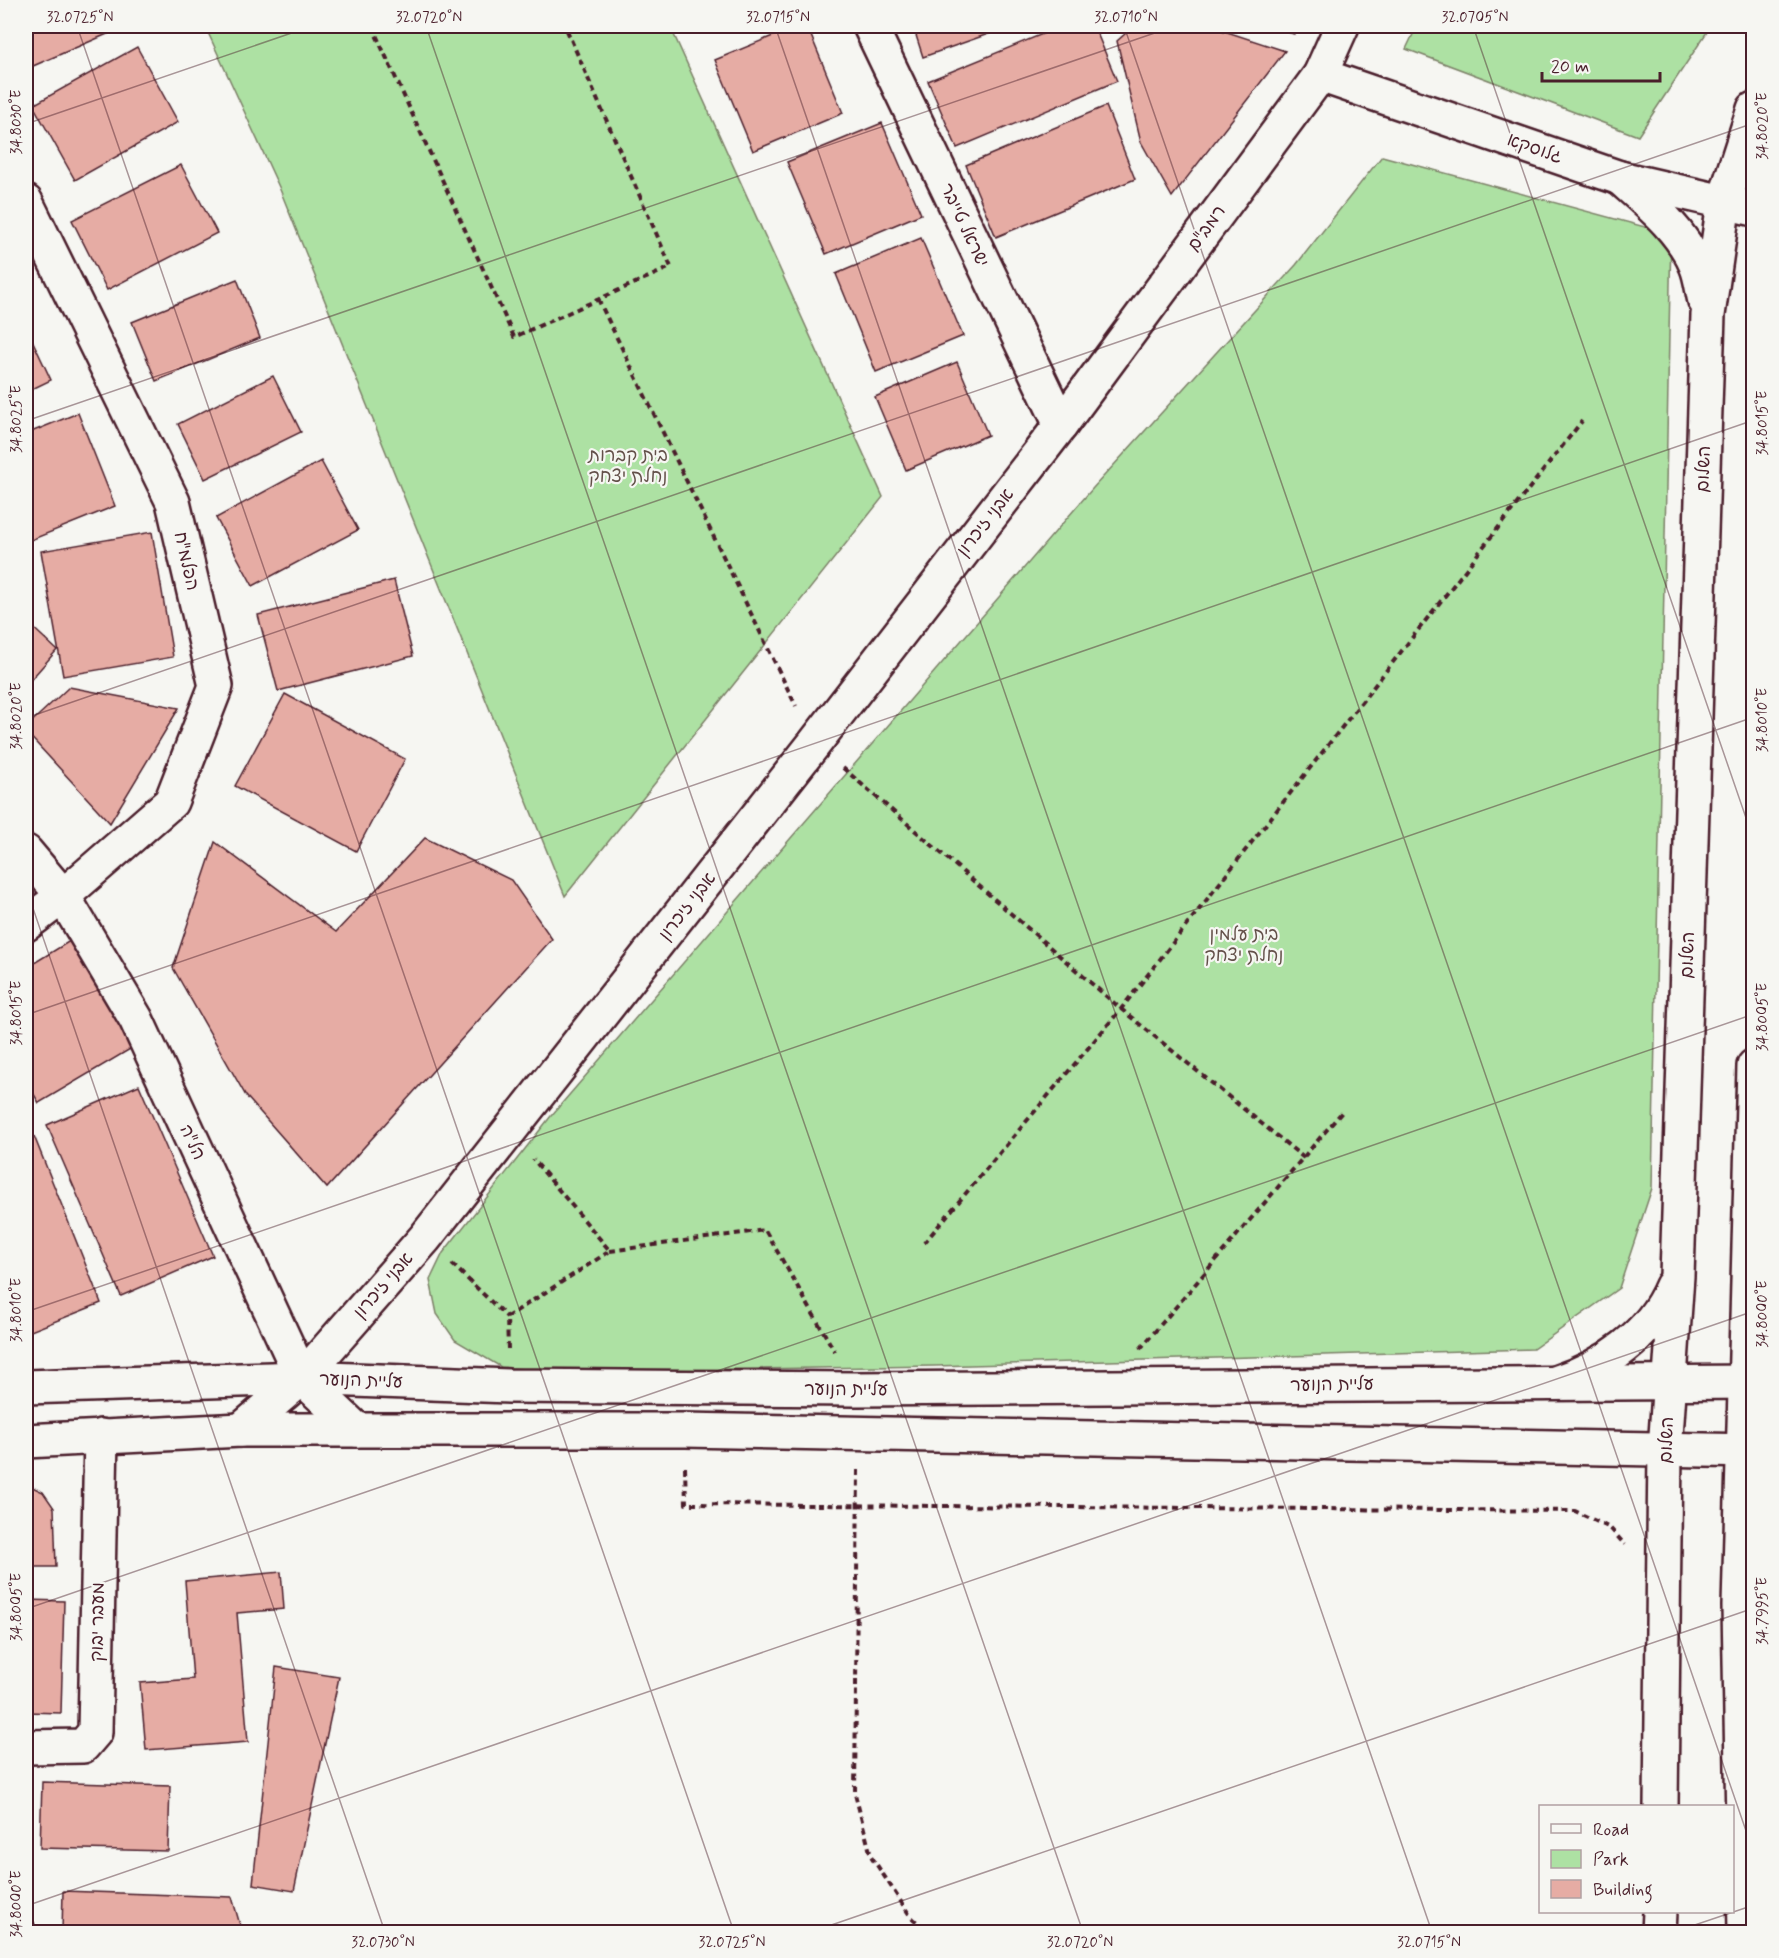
<svg xmlns="http://www.w3.org/2000/svg" width="1779" height="1958" font-family="Mynerve,'Playpen Sans Hebrew',sans-serif">
<style>
.green{fill:#ade1a3;stroke:#7c8067;stroke-width:1.5}
.building{fill:#e6aca4;stroke:#4a1f2b;stroke-width:1.5}
.lines{fill:none;stroke-linecap:round;stroke-linejoin:round}
.minor-casing{stroke:#4a1f2b;stroke-width:38}
.major-casing{stroke:#4a1f2b;stroke-width:38}
.path{stroke:#4a1f2b;stroke-width:4;stroke-dasharray:6 4.5;stroke-linecap:butt}
.minor{stroke:#f6f6f2;stroke-width:33}
.major{stroke:#f6f6f2;stroke-width:33}
.ticks{fill:none;stroke:#4a1f2b;stroke-width:1.5;stroke-opacity:0.45}
.labels{text-anchor:middle;stroke-width:4.5;stroke-linejoin:round;paint-order:stroke}
.street-label{font-size:18px;fill:#4a1f2b;stroke:#f6f6f2}
.park-label{font-size:18px;fill:#635049;stroke:#f6f6f2}
.neatline{fill:none;stroke:#4a1f2b;stroke-width:2}
.ticks-label{font-size:15px;text-anchor:middle;fill:#4a1f2b}
</style>
<rect width="100%" height="100%" fill="#f6f6f2"/>
<filter id="ink" filterUnits="userSpaceOnUse"><feTurbulence type="fractalNoise" baseFrequency=".0167" numOctaves="2"/><feDisplacementMap in="SourceGraphic" scale="12" xChannelSelector="R" yChannelSelector="G"/><feConvolveMatrix kernelMatrix="1 2 1 2 8 2 1 2 1" color-interpolation-filters="sRGB"/></filter>
<g filter="url(#ink)">
<g class="green">
<path d="M205 26H670L883 497 565 896 279 187Z"/>
<path d="M1417 26H1711L1638 136 1406 49Z"/>
<path d="M1382 156 1671 234 1652 1188 1619 1288 1533 1349 934 1366 561 1372 501 1367 455 1340 437 1314 430 1280 443 1253 551 1116 1093 488 1296 265Z"/>
</g>
<g class="building">
<path d="M26 26H126L26 69Z"/>
<path d="M797 26H807L843 113 753 151 715 60Z"/>
<path d="M913 26H1011L923 57Z"/>
<path d="M1062 26H1094L1117 81 957 148 928 81Z"/>
<path d="M1134 26H1209L1285 51 1172 197 1141 142 1117 41Z"/>
<path d="M1268 26H1297L1294 34Z"/>
<path d="M137 47 178 122 75 180 33 105Z"/>
<path d="M1106 106 1135 179 996 237 966 165Z"/>
<path d="M882 123 921 214 826 254 787 162Z"/>
<path d="M181 165 217 233 107 290 72 220Z"/>
<path d="M921 238 963 336 876 372 836 274Z"/>
<path d="M237 279 260 338 156 381 132 322Z"/>
<path d="M26 327 51 380 26 392Z"/>
<path d="M957 362 988 435 906 470 875 397Z"/>
<path d="M273 376 301 432 205 479 178 424Z"/>
<path d="M78 413 115 506 26 542V434Z"/>
<path d="M321 461 358 530 253 586 216 518Z"/>
<path d="M152 532 173 657 63 676 41 551Z"/>
<path d="M394 580 413 656 278 691 258 615Z"/>
<path d="M26 621 57 650 26 685Z"/>
<path d="M69 687 179 708 110 823 26 732V727Z"/>
<path d="M285 694 405 759 356 851 235 786Z"/>
<path d="M425 838 511 880 552 939 327 1188 246 1096 173 968 215 842 336 932Z"/>
<path d="M73 939 137 1045 39 1103 26 1081V968Z"/>
<path d="M139 1085 213 1256 121 1296 47 1125Z"/>
<path d="M34 1136 101 1303 26 1333V1139Z"/>
<path d="M26 1484 43 1492 54 1508 56 1567H26Z"/>
<path d="M281 1572 284 1609 237 1613 248 1742 146 1750 140 1683 193 1679 185 1581Z"/>
<path d="M26 1600 64 1601 61 1713 26 1712Z"/>
<path d="M276 1667 339 1677 294 1891 253 1884Z"/>
<path d="M42 1782 170 1786 168 1851 40 1848Z"/>
<path d="M63 1891 232 1897 242 1932H62Z"/>
</g>
<g class="lines">
<g class="minor-casing">
<g id="minor">
<path d="M870 26 1061 425"/>
<path d="M1320 75 1620 178 1754 209"/>
<path d="M26 202 173 502 216 686 171 802 63 896 26 924"/>
<path d="M26 852 63 896 136 1019 302 1378 357 1430"/>
<path d="M26 1387 302 1378 509 1386 856 1389 1754 1382"/>
<path d="M241 1430 302 1378 425 1238 814 744 1061 425 1320 75 1342 26"/>
<path d="M26 1441 241 1430H685L1754 1451"/>
<path d="M26 1747 83 1746 95 1732 101 1436"/>
</g>
</g>
<g class="major-casing">
<g id="major">
<path d="M1620 178C1648 203 1681 229 1696 265 1701 276 1702 290 1705 301"/>
<path d="M1555 1383C1604 1367 1651 1336 1672 1286"/>
<path d="M1661 1806 1665 1450 1677 1276 1708 315 1724 202 1754 109"/>
<path d="M1659 1932 1660 1912"/>
<path d="M1745 1932 1739 1606 1754 1066"/>
</g>
</g>
<g class="path">
<path d="M372 26 514 337 671 267 565 26"/>
<path d="M598 299 796 706"/>
<path d="M843 768 1121 1009 1304 1158"/>
<path d="M924 1243 1121 1009 1582 421"/>
<path d="M610 1251 765 1230 835 1352"/>
<path d="M452 1264 507 1317"/>
<path d="M508 1349 507 1317 610 1251 533 1159"/>
<path d="M1140 1349 1342 1112"/>
<path d="M685 1467 686 1504 1575 1511 1610 1528 1625 1545"/>
<path d="M858 1470 855 1794 871 1856 911 1917 929 1932"/>
</g>
<use href="#minor" class="minor"/>
<use href="#major" class="major"/>
</g>
</g>
<path class="ticks" d="M77 26 734 1932M426 26 1083 1932M775 26 1432 1932M1124 26 1754 1854M1473 26 1754 841M26 124 312 26M26 421 1175 26M26 718 1754 123M26 888 385 1932M26 1015 1754 420M26 1312 1754 717M26 1609 1754 1014M26 1900 37 1932M26 1906 1754 1311M811 1932 1754 1608M1674 1932 1754 1905"/>
<g class="labels">
<g class="street-label">
<text transform="translate(1535 148) rotate(19)" y="6">גלוסקא</text>
<text transform="translate(965 225) rotate(65)" y="6">ישראל טייבר</text>
<text transform="translate(1206 228) rotate(-54)" y="6">רמב"ם</text>
<text transform="translate(1703 469) rotate(-88)" y="6">השלום</text>
<text transform="translate(985 522) rotate(-52)" y="6">אבני זיכרון</text>
<text transform="translate(187 561) rotate(77)" y="6">הפלמ"ח</text>
<text transform="translate(687 906) rotate(-52)" y="6">אבני זיכרון</text>
<text transform="translate(1687 955) rotate(-88)" y="6">השלום</text>
<text transform="translate(193 1142) rotate(65)" y="6">הל"ה</text>
<text transform="translate(383 1285) rotate(-49)" y="6">אבני זיכרון</text>
<text transform="translate(361 1380) rotate(2)" y="6">עליית הנוער</text>
<text transform="translate(1332 1384) rotate(-1)" y="6">עליית הנוער</text>
<text x="846" y="1395">עליית הנוער</text>
<text transform="translate(1666 1440) rotate(-88)" y="6">השלום</text>
<text transform="translate(97 1622) rotate(-89)" y="6">מעבר יבוק</text>
</g>
<g class="park-label">
<text x="628" y="461">בית קברות<tspan x="628" dy="21">נחלת יצחק</tspan></text>
<text x="1244" y="940">בית עלמין<tspan x="1244" dy="21">נחלת יצחק</tspan></text>
</g>
</g>
<rect width="1779" height="1958" fill="none" stroke="#f6f6f2" stroke-width="66"/>
<rect x="1539" y="1805" width="195" height="108" fill="#f6f6f2" stroke="#b1a0a2" stroke-width="1.5"/>
<rect x="1551" y="1824" width="30" height="9" fill="#f6f6f2" stroke="#b1a0a2" stroke-width="1.5"/>
<text x="1593" y="1835" font-size="18" fill="#4a1f2b">Road</text>
<rect x="1551" y="1850" width="30" height="18" fill="#ade1a3" stroke="#b1a0a2" stroke-width="1.5"/>
<text x="1593" y="1865" font-size="18" fill="#4a1f2b">Park</text>
<rect x="1551" y="1880" width="30" height="18" fill="#e6aca4" stroke="#b1a0a2" stroke-width="1.5"/>
<text x="1593" y="1895" font-size="18" fill="#4a1f2b">Building</text>
<path d="M1542 72v9h118v-9" fill="none" stroke="#4a1f2b" stroke-width="3"/>
<text x="1551" y="72" font-size="18" fill="#4a1f2b" stroke="#f6f6f2" stroke-width="4.5" paint-order="stroke">20 m</text>
<rect x="33" y="33" width="1713" height="1892" class="neatline"/>
<g class="ticks-label">
<text x="80" y="22">32.0725°N</text>
<text x="429" y="22">32.0720°N</text>
<text x="778" y="22">32.0715°N</text>
<text x="1126" y="22">32.0710°N</text>
<text x="1475" y="22">32.0705°N</text>
<text transform="translate(16 122) rotate(-90)" y="5">34.8030°E</text>
<text transform="translate(1762 126) rotate(-90)" y="5">34.8020°E</text>
<text transform="translate(16 419) rotate(-90)" y="5">34.8025°E</text>
<text transform="translate(1762 423) rotate(-90)" y="5">34.8015°E</text>
<text transform="translate(16 716) rotate(-90)" y="5">34.8020°E</text>
<text transform="translate(1762 720) rotate(-90)" y="5">34.8010°E</text>
<text transform="translate(16 1013) rotate(-90)" y="5">34.8015°E</text>
<text transform="translate(1762 1017) rotate(-90)" y="5">34.8005°E</text>
<text transform="translate(16 1310) rotate(-90)" y="5">34.8010°E</text>
<text transform="translate(1762 1314) rotate(-90)" y="5">34.8000°E</text>
<text transform="translate(16 1607) rotate(-90)" y="5">34.8005°E</text>
<text transform="translate(1762 1611) rotate(-90)" y="5">34.7995°E</text>
<text transform="translate(16 1904) rotate(-90)" y="5">34.8000°E</text>
<text x="383" y="1947">32.0730°N</text>
<text x="732" y="1947">32.0725°N</text>
<text x="1080" y="1947">32.0720°N</text>
<text x="1429" y="1947">32.0715°N</text>
</g>
</svg>
